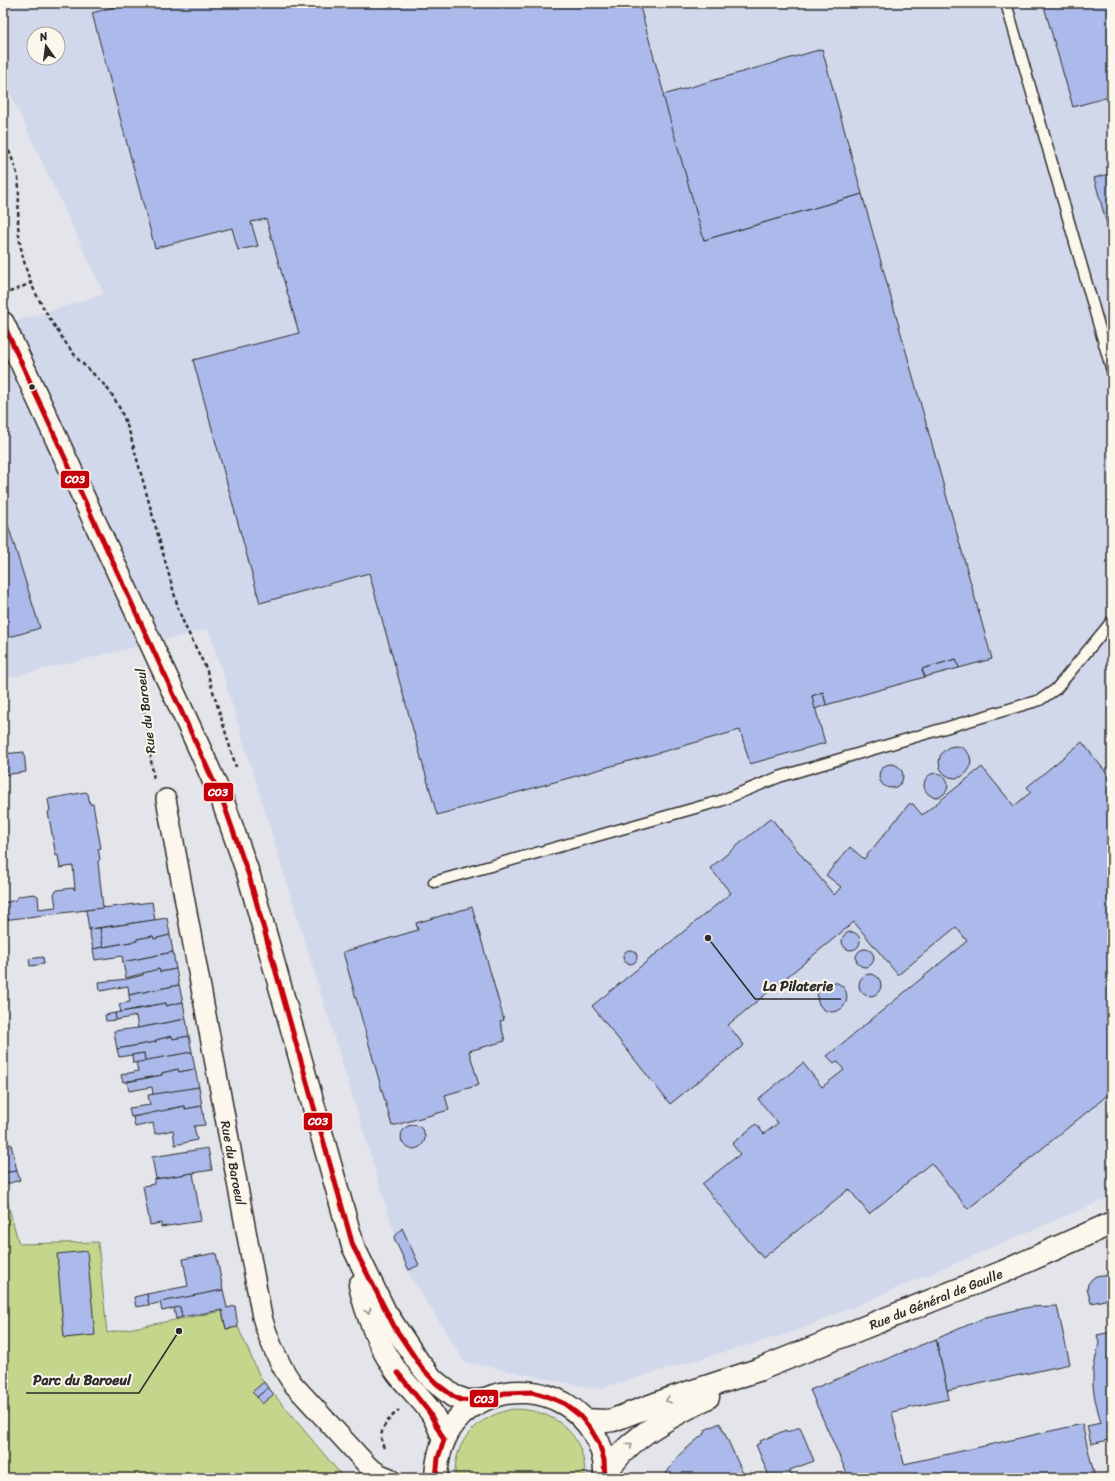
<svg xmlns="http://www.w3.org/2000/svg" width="1115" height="1481" font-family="Sriracha,sans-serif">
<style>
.built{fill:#d2d8eb;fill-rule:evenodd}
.green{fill:#c3d68c;stroke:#77805c}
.building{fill:#abbaea;stroke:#2b2b2b}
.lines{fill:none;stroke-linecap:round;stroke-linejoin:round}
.service-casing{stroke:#2b2b2b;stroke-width:13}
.minor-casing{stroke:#2b2b2b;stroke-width:22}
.tertiary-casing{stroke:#2b2b2b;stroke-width:25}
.secondary-casing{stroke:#2b2b2b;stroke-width:25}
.path{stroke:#2b2b2b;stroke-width:2.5;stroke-dasharray:4 3;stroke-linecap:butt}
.service{stroke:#fbf7ec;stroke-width:10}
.minor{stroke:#fbf7ec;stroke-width:19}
.tertiary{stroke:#fbf7ec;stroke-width:22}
.secondary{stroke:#fbf7ec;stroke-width:22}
.bus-1-casing{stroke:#fbf7ec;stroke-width:8}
.bus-1{stroke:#c5000a;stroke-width:5}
.oneway{stroke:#93918c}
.bus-dot{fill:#2b2b2b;stroke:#fbf7ec;stroke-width:1.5}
.labels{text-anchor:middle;stroke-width:4;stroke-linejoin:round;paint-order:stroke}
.street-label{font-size:13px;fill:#2b2b2b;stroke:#fbf7ec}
.leader{fill:none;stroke:#2b2b2b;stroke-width:1.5}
.callout-dot{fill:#2b2b2b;stroke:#fbf7ec;stroke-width:1.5}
.callout-label{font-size:14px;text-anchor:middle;font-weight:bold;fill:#2b2b2b;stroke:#fbf7ec;stroke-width:4;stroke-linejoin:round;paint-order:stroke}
.line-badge{stroke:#fbf7ec;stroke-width:1.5}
.badge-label{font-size:11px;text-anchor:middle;font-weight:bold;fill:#fff}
</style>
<rect width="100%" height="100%" fill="#e3e5eb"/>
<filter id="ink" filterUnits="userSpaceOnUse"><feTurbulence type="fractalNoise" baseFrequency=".025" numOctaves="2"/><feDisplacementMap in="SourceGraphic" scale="8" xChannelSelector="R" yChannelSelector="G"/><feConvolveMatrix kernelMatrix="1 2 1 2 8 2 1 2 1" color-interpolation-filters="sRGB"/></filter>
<g filter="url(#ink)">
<path class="built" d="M3 3H1112V1196L797 1331 597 1389 465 1362 405 1268 209 629 3 679V325L104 294 3 78ZM34 34H58V58H34Z"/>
<g class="green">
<path d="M3 1186 19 1244 98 1242 107 1333 222 1311 226 1329 238 1327 261 1379 344 1478H3Z"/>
<path d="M513 1409C555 1409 586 1434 585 1478H455C453 1440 478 1416 513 1409Z"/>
</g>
<g class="building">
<path d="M128 3H639L704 240 862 194 992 659 959 668 956 659 922 669 925 677 826 705 823 692 812 696 825 743 750 764 740 730 437 815 369 573 260 603 193 360 299 333 266 219 251 222 258 246 238 250 232 228 155 248 92 13Z"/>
<path d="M1043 3H1112V96L1073 107Z"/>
<path d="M822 49 862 194 704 240 663 95Z"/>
<path d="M1112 173V227L1108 228 1094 178Z"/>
<path d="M3 509 40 628 3 639Z"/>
<path d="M956 659 959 668 925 677 922 669Z"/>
<path d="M823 692 826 705 815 709 812 696Z"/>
<path d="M1082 742 1112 780V1097L1109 1094 968 1209 931 1163 869 1214 849 1189 763 1258 702 1184 740 1154 732 1144 756 1124 764 1134 778 1123 758 1099 803 1063 822 1087 844 1070 837 1061 834 1063 827 1056 967 941 956 927 898 975 854 922 728 1025 744 1045 670 1104 592 1006 731 893 710 868 771 818 834 895 841 887 826 875 850 847 864 859 909 804H913L922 815 982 767 1014 806 1031 792 1027 787Z"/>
<circle cx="955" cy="762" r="16"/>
<path d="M24 752 26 772 3 775V754Z"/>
<circle cx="891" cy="776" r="12"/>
<circle cx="936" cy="785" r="12"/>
<path d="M86 792 88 794 90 804H93L101 848 98 849 100 859 98 862 103 908 3 920V903L16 900 19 896 34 894 38 896 39 909 56 907 54 894 57 890 73 888 75 890 73 866 60 868 58 855 56 856 48 812 50 811 48 799Z"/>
<path d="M152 902 155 920 89 929 86 910Z"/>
<path d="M472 907 504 1020 500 1021 505 1041 469 1051 479 1085 445 1095 449 1110 392 1126 343 952 418 930 416 923Z"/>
<path d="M167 918 170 935 154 939 153 936 137 939V941L103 947 100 928Z"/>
<path d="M100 928 103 947 93 949 89 929Z"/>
<circle cx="851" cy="941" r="9"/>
<path d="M170 935 173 952 123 962 122 956 95 960 93 949 137 941V939L153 936 154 939Z"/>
<circle cx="865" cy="958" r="9"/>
<circle cx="630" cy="957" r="7"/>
<path d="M173 952 176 969 160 972 159 969 126 978 123 962Z"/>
<path d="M43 957 44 964 30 966 29 959Z"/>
<path d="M159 969 160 972 176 969 179 985 129 995 128 986 100 991 99 982 127 979 143 975V973Z"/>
<circle cx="870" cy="985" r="11"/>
<circle cx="832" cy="997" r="15"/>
<path d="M179 985 183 1002 166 1006V1003L121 1012 119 1004 130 1002 129 995Z"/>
<path d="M183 1002 186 1019 138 1028 136 1016 116 1020 115 1013 150 1007 149 1006 166 1003V1006Z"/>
<path d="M115 1013 116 1020 106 1021 105 1015Z"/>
<path d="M186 1019 189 1036 173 1039 172 1036 156 1040V1042L117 1049 114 1031 138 1028Z"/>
<path d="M172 1036 173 1039 189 1036 192 1052 145 1061 144 1053 119 1057 117 1049 156 1042V1040Z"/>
<path d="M192 1052 195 1069 179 1072 178 1069 162 1073V1075L123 1082 121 1075 138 1071 136 1062Z"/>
<path d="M144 1053 145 1061 133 1063 132 1055Z"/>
<path d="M178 1069 179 1072 195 1069 199 1087 153 1095 152 1087 129 1091 127 1082 162 1075V1073Z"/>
<path d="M199 1087 202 1106 185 1109V1106L168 1109V1111L131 1117 129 1108 150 1105 148 1095Z"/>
<path d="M185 1106V1109L202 1106 205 1125 194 1126 197 1140 175 1145 173 1130 155 1134 153 1123 135 1127 133 1117Z"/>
<circle cx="413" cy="1137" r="12"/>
<path d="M11 1144 17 1171 3 1173V1146Z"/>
<path d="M208 1148 212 1170 156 1179 152 1157Z"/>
<path d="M17 1171 20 1180 3 1185V1173Z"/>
<path d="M193 1173 201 1221 161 1227V1223L150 1225 143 1186 154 1184V1179H156Z"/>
<path d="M402 1228 419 1265 409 1270 394 1238Z"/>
<path d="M87 1251 95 1335 64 1338 57 1254Z"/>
<path d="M216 1253 223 1290 149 1305 147 1294 188 1286 183 1259Z"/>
<path d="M1102 1275 1108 1276 1112 1279V1296L1109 1299 1091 1303 1087 1289 1088 1284 1092 1279 1096 1276Z"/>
<path d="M223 1290 227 1308 235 1306 238 1327 226 1329 222 1310 182 1317 180 1307 162 1311 160 1302Z"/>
<path d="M147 1294 149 1305 136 1307 134 1297Z"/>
<path d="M1057 1306 1070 1364 947 1391 936 1339 986 1317 1030 1307Z"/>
<path d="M180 1307 182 1317 176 1319 174 1308Z"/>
<path d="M1112 1332V1439L1091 1444 1087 1426 1101 1423 1095 1399 1093 1386V1371L1099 1343 1097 1335Z"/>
<path d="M936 1339 949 1399 892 1412 904 1464 1082 1424 1095 1478H849L810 1390Z"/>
<path d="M264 1382 268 1388 257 1397 252 1392Z"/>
<path d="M268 1388 274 1394 262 1404 257 1397Z"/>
<path d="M720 1423 745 1478H663L679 1455 706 1432 705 1430Z"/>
<path d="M800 1427 814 1461 790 1470 792 1475 784 1478H779L778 1475 770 1478 756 1445 760 1443V1441L786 1430 787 1432Z"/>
</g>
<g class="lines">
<g class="service-casing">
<g id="service">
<path d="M1006 3 1112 371"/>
<path d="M434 882 720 801 779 777 1040 700 1056 689 1112 621"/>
</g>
</g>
<g class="minor-casing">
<g id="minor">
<path id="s1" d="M166 799 262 1317C269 1341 278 1363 293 1384L369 1467 380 1474 390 1478"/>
</g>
</g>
<g class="tertiary-casing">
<g id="tertiary">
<path id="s2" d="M584 1420 606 1421 613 1420 666 1400 758 1370 785 1359 1003 1272 1112 1223"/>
<path d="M605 1475C628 1436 670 1418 708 1397"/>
</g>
</g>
<g class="secondary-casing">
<g id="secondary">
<path d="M3 323 202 754 223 802 249 876 353 1246 385 1312 419 1363 433 1380 453 1396 467 1401H481"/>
<path d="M360 1285C366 1314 380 1348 397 1372 407 1386 421 1398 431 1412 437 1421 440 1430 444 1440"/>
<path d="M436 1478C437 1457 442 1438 455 1422 491 1378 564 1383 593 1432 601 1445 606 1462 605 1478"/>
</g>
</g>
<g class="path">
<path d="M3 138C9 151 15 164 18 178 20 193 18 208 18 224 19 243 24 265 31 283 40 305 62 339 77 358 88 370 103 381 112 395 120 407 125 420 130 434L179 611 185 626 206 668 236 767"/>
<path d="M3 295 31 283"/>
<path d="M142 684 145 720 154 780"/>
<path d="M384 1448C376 1432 387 1420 399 1410"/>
</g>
<use href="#service" class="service"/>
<use href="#minor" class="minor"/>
<use href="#tertiary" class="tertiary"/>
<use href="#secondary" class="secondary"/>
<g class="bus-1-casing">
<g id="bus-1">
<path d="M3 323 223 802 249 876 353 1246 395 1328 422 1368 437 1384 453 1396 461 1400 476 1401 505 1393 532 1392 549 1397 565 1404 579 1415 590 1428 599 1443 604 1460 605 1478"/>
<path d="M398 1373 429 1412 444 1440 438 1458 436 1478"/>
</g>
</g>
<use href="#bus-1" class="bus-1"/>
</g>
<defs><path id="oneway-chevron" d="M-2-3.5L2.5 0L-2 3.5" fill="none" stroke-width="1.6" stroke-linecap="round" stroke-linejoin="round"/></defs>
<g class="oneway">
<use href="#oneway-chevron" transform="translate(368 1311) rotate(70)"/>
<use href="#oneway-chevron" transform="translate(668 1400) rotate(161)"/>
<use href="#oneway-chevron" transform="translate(630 1445) rotate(-39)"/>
</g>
</g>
<circle class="bus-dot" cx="32" cy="387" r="3.5"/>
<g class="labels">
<g class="street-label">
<text transform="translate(145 711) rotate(-97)" y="5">Rue du Baroeul</text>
<text dy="5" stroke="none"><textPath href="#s1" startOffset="370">Rue du Baroeul</textPath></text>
<text dy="5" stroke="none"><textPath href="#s2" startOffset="374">Rue du Général de Gaulle</textPath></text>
</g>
</g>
<path class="leader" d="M708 938L755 999H841M179 1331L139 1393H26"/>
<g class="callout-dot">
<circle cx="708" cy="938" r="4"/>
<circle cx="179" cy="1331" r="4"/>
</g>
<g class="callout-label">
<text x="798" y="991">La Pilaterie</text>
<text x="82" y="1385">Parc du Baroeul</text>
</g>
<g class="line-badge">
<rect x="60" y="470" width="30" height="19" rx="4" fill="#c5000a"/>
<rect x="203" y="782" width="31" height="20" rx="4" fill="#c5000a"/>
<rect x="303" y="1112" width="30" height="19" rx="4" fill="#c5000a"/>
<rect x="469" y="1389" width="30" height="19" rx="4" fill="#c5000a"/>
</g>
<g class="badge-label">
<text x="75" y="483">CO3</text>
<text x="218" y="796">CO3</text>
<text x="318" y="1125">CO3</text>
<text x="484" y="1403">CO3</text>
</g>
<rect width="1115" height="1481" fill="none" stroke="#fbf7ec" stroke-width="16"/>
<rect x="8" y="8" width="1099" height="1465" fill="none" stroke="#2b2b2b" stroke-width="1.5" filter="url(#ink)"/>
<g transform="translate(46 46) rotate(346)"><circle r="19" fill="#fbf7ec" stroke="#a8a59f"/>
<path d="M0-3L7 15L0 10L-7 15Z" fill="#2b2b2b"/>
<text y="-6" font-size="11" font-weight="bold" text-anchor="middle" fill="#2b2b2b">N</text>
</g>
</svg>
